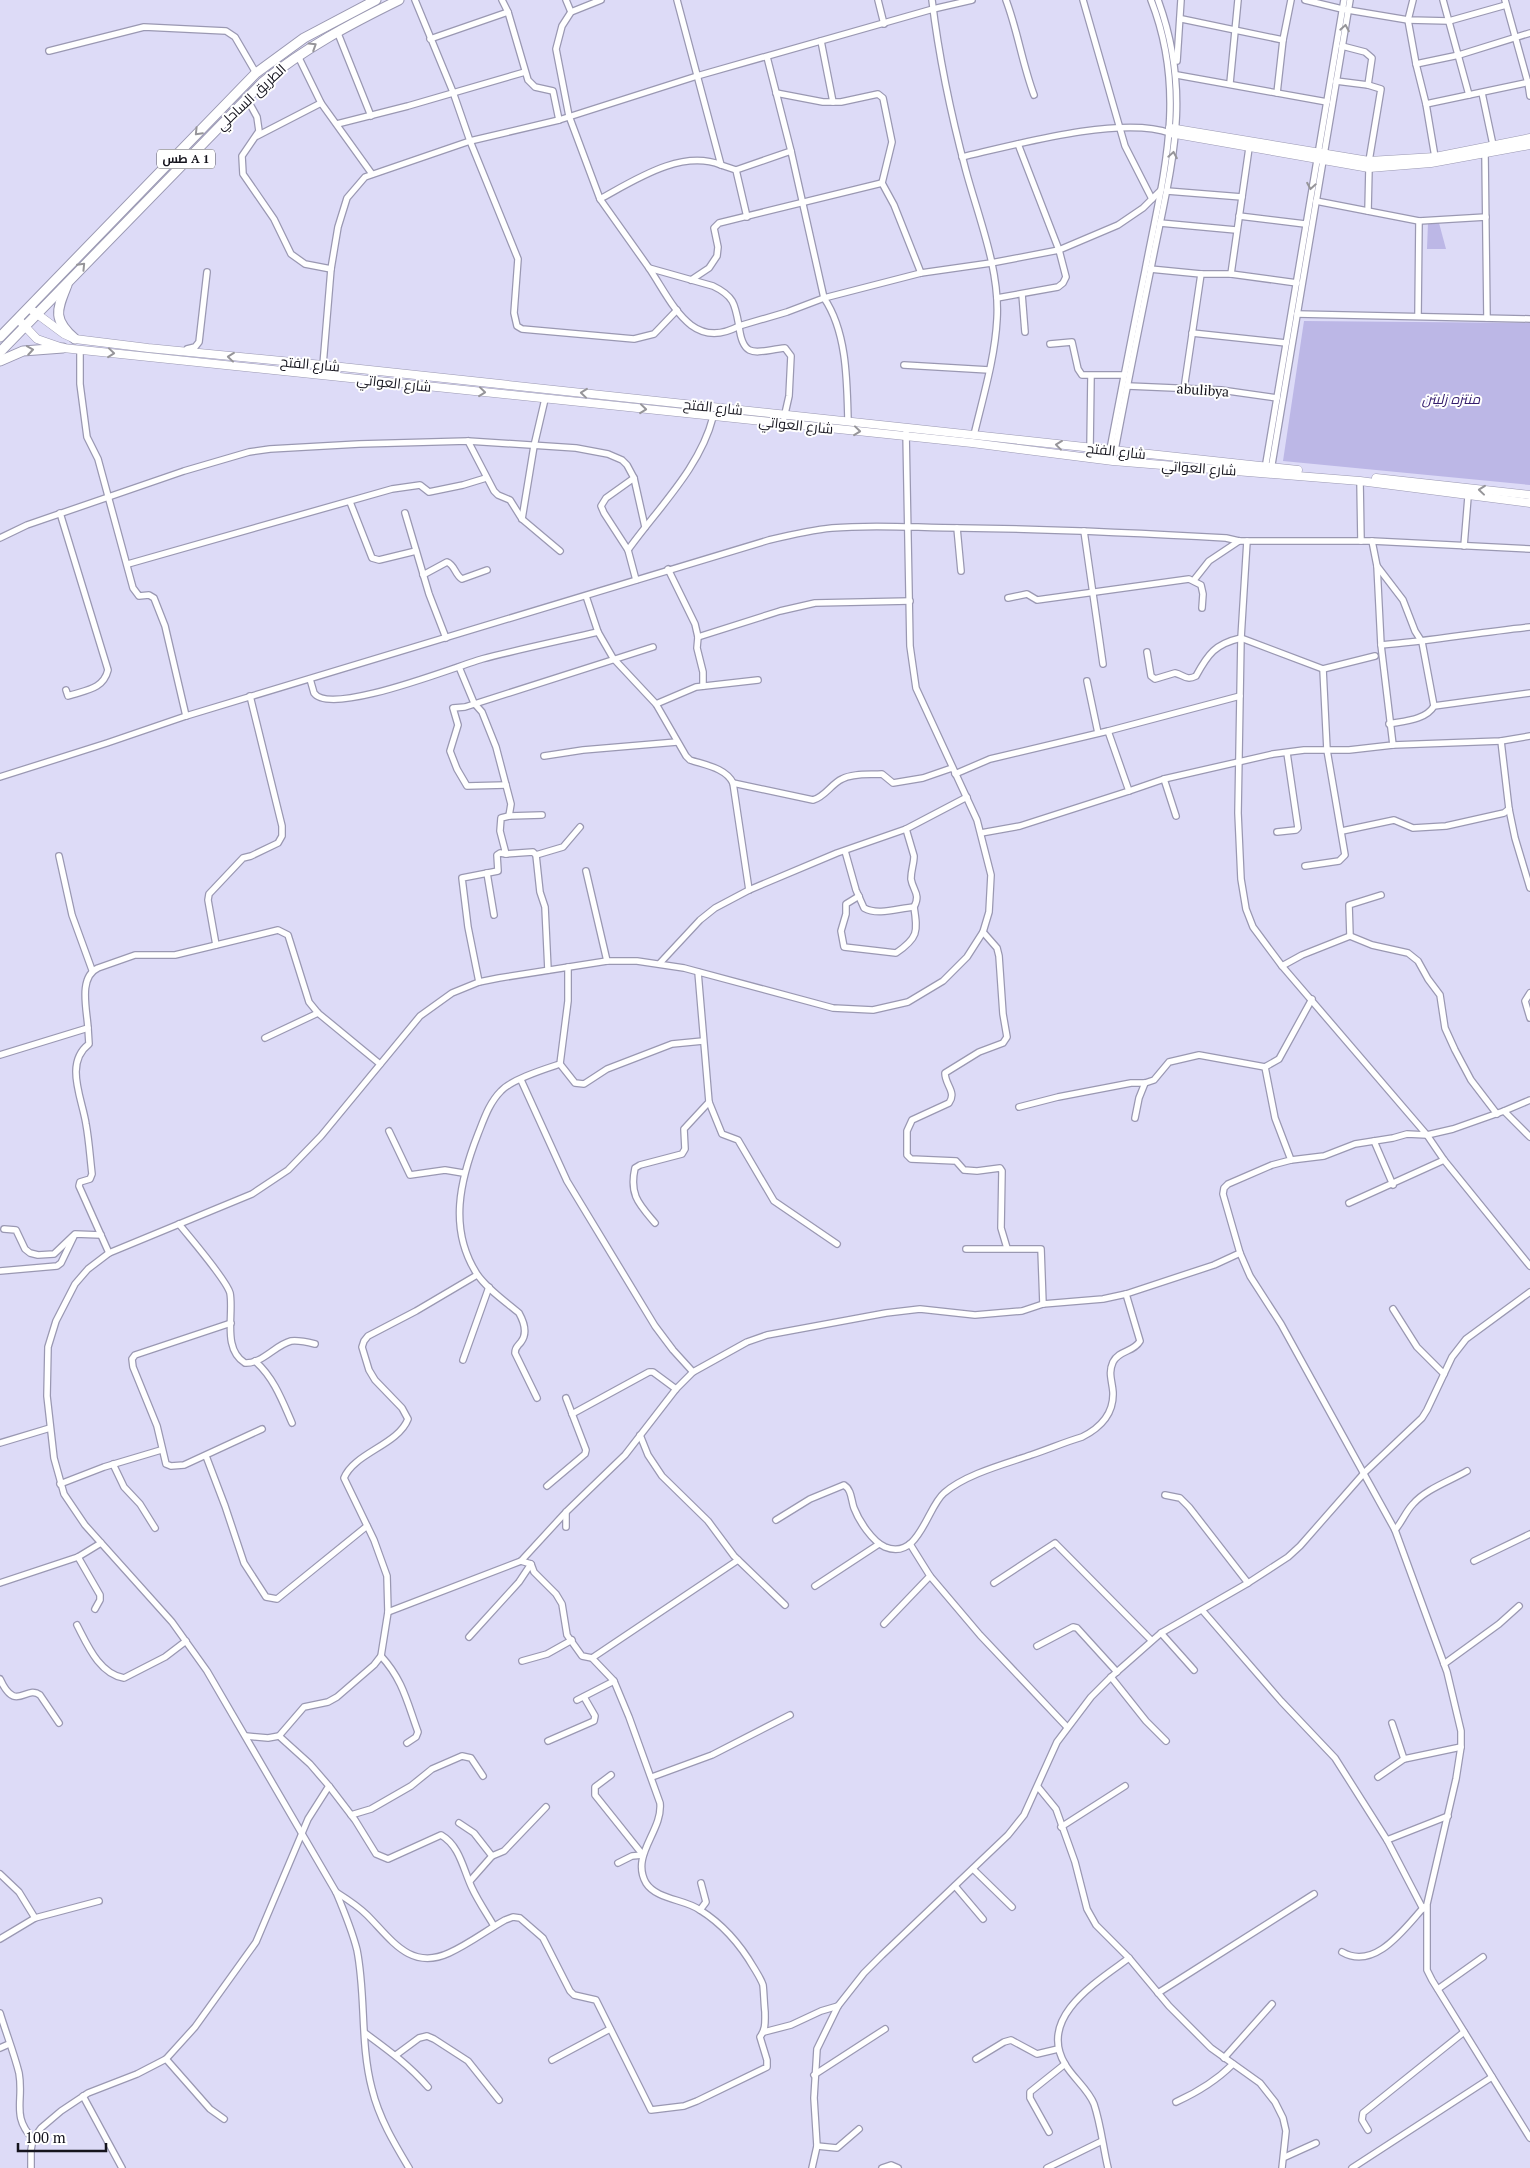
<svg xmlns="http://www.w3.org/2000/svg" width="1530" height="2168" font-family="'PT Serif',Cairo,serif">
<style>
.green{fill:#bcb7e6}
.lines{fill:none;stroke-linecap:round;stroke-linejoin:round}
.minor-casing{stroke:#9a98b2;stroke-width:8}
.major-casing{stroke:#9a98b2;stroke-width:9}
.highway-casing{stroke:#9a98b2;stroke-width:11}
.minor{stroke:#fff;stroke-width:5.5}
.major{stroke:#fff;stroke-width:8}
.highway{stroke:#fff;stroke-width:9}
.oneway{stroke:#969599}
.labels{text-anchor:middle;stroke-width:4;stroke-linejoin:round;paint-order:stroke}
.shield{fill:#fff;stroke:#5b5a61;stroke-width:1}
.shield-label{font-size:12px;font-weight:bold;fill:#15141d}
.street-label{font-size:14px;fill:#15141d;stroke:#fff}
.park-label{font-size:14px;font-style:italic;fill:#331b6c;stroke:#fff}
</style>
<rect width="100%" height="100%" fill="#dddbf7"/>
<g class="green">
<path d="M1428 223H1439L1446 249H1427Z"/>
<path d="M1304 321 1530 323V485L1283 461Z"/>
</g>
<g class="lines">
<g class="minor-casing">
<g id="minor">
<path d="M415 0 453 92 470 141 518 259 514 313 517 326 522 329 634 339 654 334 677 310"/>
<path d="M502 0 508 12 528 80 535 87 553 91 559 120"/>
<path d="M566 0 571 12"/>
<path d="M601 0 571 12 562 26 556 49 569 116 600 199 649 268 713 286C734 296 735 304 739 326L787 312 824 298 921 273 991 263 1059 250 1118 225 1143 208 1161 190"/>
<path d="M677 0 721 165 736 170 747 217"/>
<path d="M878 0 884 24"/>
<path d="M932 0C939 58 951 115 966 171 979 219 1000 270 997 319 995 358 983 397 974 435"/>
<path d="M1006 0C1018 32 1022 63 1034 95"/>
<path d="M1083 0 1125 146 1152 199"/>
<path d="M1305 0 1342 9 1408 20 1449 21 1506 5"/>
<path d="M1413 0 1408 20 1416 64 1426 104 1435 157"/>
<path d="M1443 0 1469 95"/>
<path d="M1505 0 1528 83 1530 96"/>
<path d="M1182 19 1283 40"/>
<path d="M337 31 371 116"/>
<path d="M430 39 508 12"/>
<path d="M821 41 833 102"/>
<path d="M1342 46 1365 52 1372 58 1368 85"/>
<path d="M49 51 144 27 226 31 235 37 256 73"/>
<path d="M298 56 321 103 372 174"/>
<path d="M767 57 791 151 824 298C847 332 847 381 848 421"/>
<path d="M1177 61 1181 0"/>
<path d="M1416 64 1459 55 1530 33"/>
<path d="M1177 75 1327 102"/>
<path d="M1336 81 1368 85 1381 89 1369 161"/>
<path d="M1230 83 1238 0"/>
<path d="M776 93 823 102H841L878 94 883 98 892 142 882 183 894 205 921 273"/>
<path d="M1277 93 1283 40 1291 0"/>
<path d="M1482 93 1493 145"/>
<path d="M246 97 257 117 259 131 242 156 243 174 274 219 291 254 305 264 331 269"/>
<path d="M1426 104 1530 82"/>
<path d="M337 124 408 106 525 72"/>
<path d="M257 136 321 103"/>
<path d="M1485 154 1487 318"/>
<path d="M962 157C1014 145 1121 115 1170 133"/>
<path d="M736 170 791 151"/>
<path d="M1167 191 1242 197"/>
<path d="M600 199C635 180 681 149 721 165"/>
<path d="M1316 201 1419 221 1486 217"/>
<path d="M1368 211 1369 168"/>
<path d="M1239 216 1305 224"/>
<path d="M1160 223 1236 230"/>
<path d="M649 268C672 302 691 352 739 326 743 361 757 351 785 348L791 356 789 396 784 418"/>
<path d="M1150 269 1201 274H1231L1297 283"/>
<path d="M1231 274 1249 148"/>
<path d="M691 280 709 268 717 256 718 247 714 228 719 223 882 183"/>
<path d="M1022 294 1025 332"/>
<path d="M997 298 1058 287 1063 283 1066 277 1059 250 1018 144"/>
<path d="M1297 314 1530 319"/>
<path d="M1418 316 1419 221"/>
<path d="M1192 333 1286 343"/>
<path d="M1050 344 1072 342 1078 369 1082 375H1124"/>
<path d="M80 350V384L87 437 98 459 133 588 139 596 149 595 154 598 165 626 186 716"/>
<path d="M185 352 187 349 195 347 199 342 207 272"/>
<path d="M323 365 331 269 338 227 347 198 365 177 470 141 559 120 697 76 933 9 972 0"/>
<path d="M904 365 989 370"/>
<path d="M1128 386 1221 390 1277 398"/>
<path d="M1184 389 1201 274"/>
<path d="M468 441 494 491 498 495 510 500 522 519 560 551"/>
<path d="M1090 448 1091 376"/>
<path d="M1108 460C1120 397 1132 334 1145 271 1163 176 1188 94 1151 0"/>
<path d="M1113 461C1125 396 1138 332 1151 268 1170 169 1194 99 1158 0"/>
<path d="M1265 469 1344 0"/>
<path d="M1271 470 1350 0"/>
<path d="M634 478 645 527"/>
<path d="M1360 481 1361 541"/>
<path d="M350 502 372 558 379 560 416 551"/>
<path d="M60 513 108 670C103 690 85 690 68 696L66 690"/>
<path d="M405 513 429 594 446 638"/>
<path d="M522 519 534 446 545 399"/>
<path d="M957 528 961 571"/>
<path d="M1084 531 1103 664"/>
<path d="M0 538 27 525 184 471 249 452 270 449 359 444 468 441 576 448 608 454 622 460 627 465 634 478 606 498 601 506 604 513 628 550 636 580"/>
<path d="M1247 541 1241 638 1238 813 1241 879 1246 909 1253 927 1282 966 1427 1135 1444 1160 1530 1266"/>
<path d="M1372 541 1377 566 1403 600 1415 631 1422 642 1434 706"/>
<path d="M1464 546 1468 497"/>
<path d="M628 550C658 508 700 468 713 417"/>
<path d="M128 564 392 489 420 485 429 492 463 485 486 478"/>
<path d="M668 569 695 624 698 637 697 648 703 672V686"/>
<path d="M423 575 447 562C455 565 455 575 462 579L487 570"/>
<path d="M1194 580 1209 561 1239 541"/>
<path d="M586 596 598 632 613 658 656 704 686 756 690 760C705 765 726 768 733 783L749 890"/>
<path d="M1008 598 1027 594 1037 600 1189 579 1201 585 1203 594 1202 608"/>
<path d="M698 637 780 611 815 603 910 601"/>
<path d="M1381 645C1431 641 1480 632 1530 627"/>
<path d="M1147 652 1151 676 1155 679 1175 673C1184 675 1186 681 1196 676 1208 654 1215 644 1241 638L1323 669 1375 656"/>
<path d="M459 667 474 703 482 712 496 747 511 804 509 816"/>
<path d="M310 679 314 693C330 717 457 666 482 659 520 649 559 641 598 632"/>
<path d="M1087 681 1098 733"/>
<path d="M656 704 696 687 758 680"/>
<path d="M1389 724C1404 721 1426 720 1434 706L1530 693"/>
<path d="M1501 741 1509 809 1515 838 1530 888"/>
<path d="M1393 745 1501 741 1530 736"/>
<path d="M544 756 583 750 677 742"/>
<path d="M955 774 990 759 1108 731 1240 696"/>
<path d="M0 777 107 743 186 716 769 540C790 535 811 530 832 528 875 524 918 528 961 528 1049 529 1137 533 1226 538L1239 541H1372L1530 549"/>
<path d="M1164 779 1273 754 1304 750H1349L1393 745 1381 645 1377 566"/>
<path d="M733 783 813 800C825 797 831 784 842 779 853 773 870 775 882 774L893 783 923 778 952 768"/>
<path d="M506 785 467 786 457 769 450 751 458 725 453 708 465 707 653 647"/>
<path d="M1129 791 1164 779 1176 816"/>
<path d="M1342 831 1394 820 1413 828 1446 826 1504 813 1509 809"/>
<path d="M1277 832 1296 830 1298 828 1287 753"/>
<path d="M981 833 1020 826 1129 791 1108 731"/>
<path d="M845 851 856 890 864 908C878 916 899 908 914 907 921 894 913 891 911 879 911 870 914 864 914 856L906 829"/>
<path d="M506 854 533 852 536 855 540 892 545 907 548 970"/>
<path d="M536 855 563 847 580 827"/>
<path d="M59 856 72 915 92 970"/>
<path d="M1305 866 1339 861 1345 855 1327 750 1323 669"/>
<path d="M586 871 607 961"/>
<path d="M487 873 494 915"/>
<path d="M859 896 846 904V914L841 931 844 947 896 953C918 938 918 932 914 907"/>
<path d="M983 932 997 948 999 956 1003 1014 1007 1037 1003 1043 979 1052 945 1073C945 1085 957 1092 949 1103L912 1120 907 1131V1155L911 1159 956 1161 964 1170 977 1171 1000 1168 1002 1171 1001 1228 1007 1248"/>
<path d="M1350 936 1349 905 1381 895"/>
<path d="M216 945 208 900 209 894 243 858 251 856 278 843 282 836V826L250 696"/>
<path d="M660 963 700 920 715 908 749 890 837 853 906 829 967 797"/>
<path d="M1282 966 1302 955 1350 936 1372 945 1408 953 1418 961 1428 979 1440 995 1445 1028 1455 1050 1471 1080 1497 1114"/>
<path d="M479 982 468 927 462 878 498 871 497 855 500 853 506 854 500 831 501 818 509 816 542 815"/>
<path d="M1530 993 1525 1001 1530 1018"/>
<path d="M1312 999 1279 1059 1265 1067 1275 1118 1291 1160 1272 1165 1228 1184 1224 1188 1223 1194 1240 1253 1250 1276 1281 1324 1395 1530 1447 1672 1461 1731V1747L1456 1779 1427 1904V1970L1432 1980 1530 2138"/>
<path d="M88 1028 89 1044C64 1063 82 1098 86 1124 89 1140 90 1157 92 1174L90 1179 80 1182 79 1186 109 1253"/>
<path d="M265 1038 318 1013"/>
<path d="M0 1055 88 1028C87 1010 78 977 98 968L135 955H175L278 930 288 935 309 1002 318 1013 380 1064"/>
<path d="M560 1064 575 1083 584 1084 607 1069 672 1044 703 1041"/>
<path d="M521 1080 567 1181 655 1326 673 1350 693 1372"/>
<path d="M1530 1100 1504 1111 1530 1137"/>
<path d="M709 1102 722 1134 738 1140 774 1201 837 1244"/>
<path d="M1019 1107 1058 1097 1131 1083H1145L1154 1080 1169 1062 1199 1055 1265 1067"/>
<path d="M1135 1118 1139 1098 1145 1083"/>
<path d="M389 1131 410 1175 445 1170 463 1173"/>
<path d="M1374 1141 1393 1185"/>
<path d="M1291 1160 1324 1156 1355 1144 1393 1138 1407 1134 1427 1135 1453 1129 1504 1111"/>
<path d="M1349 1203 1444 1160"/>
<path d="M655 1223C639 1204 629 1195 635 1168L640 1165 682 1154 685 1149 684 1129 709 1102 698 972"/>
<path d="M179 1224C190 1238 226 1279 230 1293 234 1314 222 1349 245 1363 262 1364 275 1345 291 1341 299 1340 307 1342 315 1344"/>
<path d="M4 1229 16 1230 25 1249 30 1253 38 1255 54 1254 75 1234 101 1235"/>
<path d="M966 1249H1041L1043 1304"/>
<path d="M0 1271 57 1266 61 1263 74 1236"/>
<path d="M1393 1309 1417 1347 1444 1374"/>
<path d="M231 1323 135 1355 132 1359 133 1367 157 1426 166 1464 171 1466 184 1465 262 1429"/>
<path d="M463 1360 489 1287"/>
<path d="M255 1361C274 1378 282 1400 292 1423"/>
<path d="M537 1398 515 1353C515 1347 518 1346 521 1342 528 1333 524 1322 519 1313 505 1301 487 1289 477 1274 448 1229 460 1180 478 1134 484 1119 489 1103 501 1091 512 1079 545 1069 560 1064L568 1001V967"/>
<path d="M572 1414 649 1372H653L676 1389"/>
<path d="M640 1435 648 1455 662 1476 708 1521 734 1556 785 1605"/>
<path d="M0 1443 50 1428"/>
<path d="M206 1456 225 1506 244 1563 266 1597 277 1599 367 1526"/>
<path d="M113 1464 124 1487 140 1504 155 1528"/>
<path d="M60 1484 104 1467 161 1450"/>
<path d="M547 1486 585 1454 586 1450 566 1398"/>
<path d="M1165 1495 1180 1498 1189 1507 1248 1583"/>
<path d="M776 1520 810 1499 844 1485C852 1490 851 1500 854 1508 859 1521 872 1541 885 1547 919 1561 927 1507 944 1493 966 1474 1005 1464 1031 1455 1049 1449 1065 1442 1082 1437 1100 1428 1114 1414 1113 1392 1112 1380 1108 1373 1113 1362 1119 1350 1134 1352 1140 1341L1126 1294"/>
<path d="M566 1527V1512L625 1455 676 1389 693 1372 747 1342 767 1335 886 1313 920 1309 975 1315 1022 1311 1043 1304 1103 1299 1126 1294 1214 1265 1240 1253"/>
<path d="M1395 1530C1402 1522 1406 1511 1413 1504 1426 1489 1450 1481 1467 1471"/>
<path d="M78 1557 100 1595V1600L95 1609"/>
<path d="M521 1561 566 1512"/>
<path d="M1474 1561 1530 1534"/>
<path d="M930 1576 980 1635 1067 1727"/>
<path d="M0 1583 78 1557 101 1543"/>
<path d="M994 1583 1055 1543 1151 1640"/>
<path d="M815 1586 879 1544"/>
<path d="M1202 1610 1281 1701 1335 1758 1387 1840 1423 1909"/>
<path d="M884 1624 930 1576 910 1544"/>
<path d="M77 1625C87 1644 99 1674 124 1678L165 1657 186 1641"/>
<path d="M1161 1633 1194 1670"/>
<path d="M469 1637 519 1582 531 1564"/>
<path d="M1037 1646 1073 1627 1077 1628 1117 1672"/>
<path d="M381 1656C403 1680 407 1702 418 1732L416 1737 407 1743"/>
<path d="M592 1658 738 1560"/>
<path d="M522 1661 547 1654 572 1640"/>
<path d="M1444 1664 1499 1624 1519 1606"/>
<path d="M1111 1677 1146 1721 1166 1741"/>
<path d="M0 1679C16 1714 26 1684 40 1695L59 1723"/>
<path d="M577 1700 614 1681"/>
<path d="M1392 1723 1404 1759"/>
<path d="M246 1736 268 1738 279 1736 304 1707 328 1702 337 1697 374 1665 381 1656 388 1612 387 1576 374 1540 344 1478C354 1453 398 1445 408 1419L402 1408 375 1380 369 1370 362 1347 364 1341 368 1336 416 1311 477 1275"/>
<path d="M279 1736 310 1764 329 1786 355 1820 376 1854 388 1859 441 1835C460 1846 463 1869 472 1888 478 1901 487 1914 494 1926"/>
<path d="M548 1741 594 1721 595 1716 584 1697"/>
<path d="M611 1775 595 1787V1795L643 1855"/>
<path d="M652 1777 712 1755 790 1715"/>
<path d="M1378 1777 1404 1759 1461 1747"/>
<path d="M1038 1787 1056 1809 1075 1862 1087 1909 1096 1925 1129 1958 1169 2006 1211 2048 1260 2083 1275 2102 1283 2118 1286 2131 1282 2168"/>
<path d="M351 1815 371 1809 411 1786 432 1769 462 1756 471 1758 483 1776"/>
<path d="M459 1823 474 1833 492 1856 470 1881"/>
<path d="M1061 1827 1125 1786"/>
<path d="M1387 1840 1448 1816"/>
<path d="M492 1856 504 1851 546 1807"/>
<path d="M618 1863 632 1856 643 1855"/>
<path d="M973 1869 1012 1907"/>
<path d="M0 1874 19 1892 35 1918"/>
<path d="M955 1886 983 1919"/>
<path d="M336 1892C347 1899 358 1906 367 1915 391 1939 410 1971 449 1953 469 1944 487 1930 505 1920L513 1917 520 1918 543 1938 570 1991 574 1995 596 2000 651 2110 684 2106 697 2101 767 2067V2060L760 2037C766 2029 765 2022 765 2012 764 2003 764 1994 763 1985 761 1979 757 1973 754 1968 740 1944 724 1925 700 1910 685 1899 657 1900 646 1883 630 1855 663 1831 660 1803L629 1717 614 1681 592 1658 582 1656 567 1635 562 1604 556 1594 534 1572 531 1564 521 1561 388 1612"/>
<path d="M700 1910 706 1902 701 1883"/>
<path d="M0 1939 35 1918 99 1901"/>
<path d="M1342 1952C1375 1971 1404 1929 1424 1907"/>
<path d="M1438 1989 1483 1957"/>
<path d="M1158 1993 1314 1894"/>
<path d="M0 2013C6 2033 14 2053 19 2073 24 2101 11 2116 33 2139"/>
<path d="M764 2032 791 2025 821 2011 838 2006"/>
<path d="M365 2033C388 2050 409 2065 428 2087"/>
<path d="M0 2048 9 2044"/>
<path d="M396 2055 419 2038 427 2036 434 2039 468 2061 499 2100"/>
<path d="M1224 2058 1272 2004"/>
<path d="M166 2059 210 2109 224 2119"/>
<path d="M976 2059 1004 2042 1011 2040 1037 2054 1058 2049"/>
<path d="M552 2060 610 2029"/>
<path d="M814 2075 885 2029"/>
<path d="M83 2096 122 2168"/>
<path d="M1176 2102C1198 2092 1216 2081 1233 2064"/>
<path d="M1368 2130 1362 2120 1363 2113 1464 2032"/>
<path d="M1049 2132 1030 2098V2092L1065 2064"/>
<path d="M817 2146 837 2148 859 2129"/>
<path d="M1285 2157 1316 2143"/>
<path d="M31 2168V2150L33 2139 41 2128 61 2111 88 2093 137 2074 166 2059 195 2027 256 1942 308 1819 329 1786"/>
<path d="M409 2168C394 2143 379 2118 372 2089 360 2044 366 1995 357 1950 352 1930 344 1911 336 1892L207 1671 172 1622 85 1525 64 1494 54 1458 47 1396 48 1347 56 1321 75 1284 88 1269 109 1253 252 1194 288 1170 321 1136 420 1016 452 993 479 982 499 978 607 961H637L684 968 833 1008 873 1010 908 1002 943 981 967 957 983 932 989 912 991 875 977 820 916 688 910 646 906 432"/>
<path d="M812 2168 817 2146 814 2098 817 2049 838 2006 864 1973 882 1955 1008 1835 1024 1815 1057 1742 1091 1697 1111 1677 1161 1633 1248 1583 1288 1557 1300 1546 1365 1472 1422 1418 1427 1410 1452 1357 1466 1339 1530 1292"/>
<path d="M882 2168 891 2165 898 2168"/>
<path d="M1047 2168 1102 2141"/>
<path d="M1108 2168C1103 2147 1101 2125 1094 2104 1088 2089 1073 2078 1065 2064 1037 2017 1098 1981 1129 1958"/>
<path d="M1352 2168 1492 2077"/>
</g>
</g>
<g class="major-casing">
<g id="major">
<path d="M1170 128 1369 161 1435 157 1530 138"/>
<path d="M1170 133 1369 168 1431 163 1530 145"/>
<path d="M29 308 64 334 75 339 148 348 323 365 1298 470"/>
<path d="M18 319 37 339 63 348 972 443 1113 461 1360 481 1530 503"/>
<path d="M1376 478 1530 495"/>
</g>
</g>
<g class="highway-casing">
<g id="highway">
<path d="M67 285C57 310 52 319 75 339"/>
<path d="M0 337 256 73 304 38 376 0"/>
<path d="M0 352 263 82C305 48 350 24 399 0"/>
<path d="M0 361 23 351 63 348"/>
</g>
</g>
<use href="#minor" class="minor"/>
<use href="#major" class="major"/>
<use href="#highway" class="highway"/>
</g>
<defs><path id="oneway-chevron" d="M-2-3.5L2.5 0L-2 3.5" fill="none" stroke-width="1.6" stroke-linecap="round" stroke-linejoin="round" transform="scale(1.25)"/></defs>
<g class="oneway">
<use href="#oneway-chevron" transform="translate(1345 28) rotate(-80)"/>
<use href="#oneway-chevron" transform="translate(313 46) rotate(-32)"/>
<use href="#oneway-chevron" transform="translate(198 132) rotate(134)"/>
<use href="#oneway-chevron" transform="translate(1173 155) rotate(-80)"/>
<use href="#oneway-chevron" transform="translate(1311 186) rotate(100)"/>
<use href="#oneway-chevron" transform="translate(82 266) rotate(-46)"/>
<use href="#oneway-chevron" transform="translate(30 350) rotate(-9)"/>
<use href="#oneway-chevron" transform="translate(111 353) rotate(6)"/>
<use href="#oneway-chevron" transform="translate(231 357) rotate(-174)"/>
<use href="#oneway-chevron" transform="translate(482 392) rotate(6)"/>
<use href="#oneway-chevron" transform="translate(584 393) rotate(-174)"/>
<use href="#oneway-chevron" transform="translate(643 409) rotate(6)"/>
<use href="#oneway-chevron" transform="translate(857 431) rotate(6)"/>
<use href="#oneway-chevron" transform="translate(1059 445) rotate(-173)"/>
<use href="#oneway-chevron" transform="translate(1482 490) rotate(-174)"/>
</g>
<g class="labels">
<rect class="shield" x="157" y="149.5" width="58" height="19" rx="4"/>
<g class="shield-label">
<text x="186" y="163">طس A 1</text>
</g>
<g class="street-label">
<text transform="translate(251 97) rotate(-43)" y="5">الطريق الساحلي</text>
<text transform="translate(310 364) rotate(5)" y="5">شارع الفتح</text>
<text transform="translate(394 383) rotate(6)" y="5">شارع العواتي</text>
<text transform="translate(1203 390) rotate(4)" y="5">abulibya</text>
<text transform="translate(713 407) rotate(6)" y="5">شارع الفتح</text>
<text transform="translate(796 425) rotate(6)" y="5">شارع العواتي</text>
<text transform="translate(1116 451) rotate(6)" y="5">شارع الفتح</text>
<text transform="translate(1199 468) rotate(4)" y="5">شارع العواتي</text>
</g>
<g class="park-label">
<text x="1451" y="404">منتزه زليتن</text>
</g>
</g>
<path d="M18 2143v8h88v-8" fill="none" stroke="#15141d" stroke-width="2.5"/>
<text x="25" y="2143" font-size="15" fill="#15141d" stroke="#ffffff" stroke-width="4" paint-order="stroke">100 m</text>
</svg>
